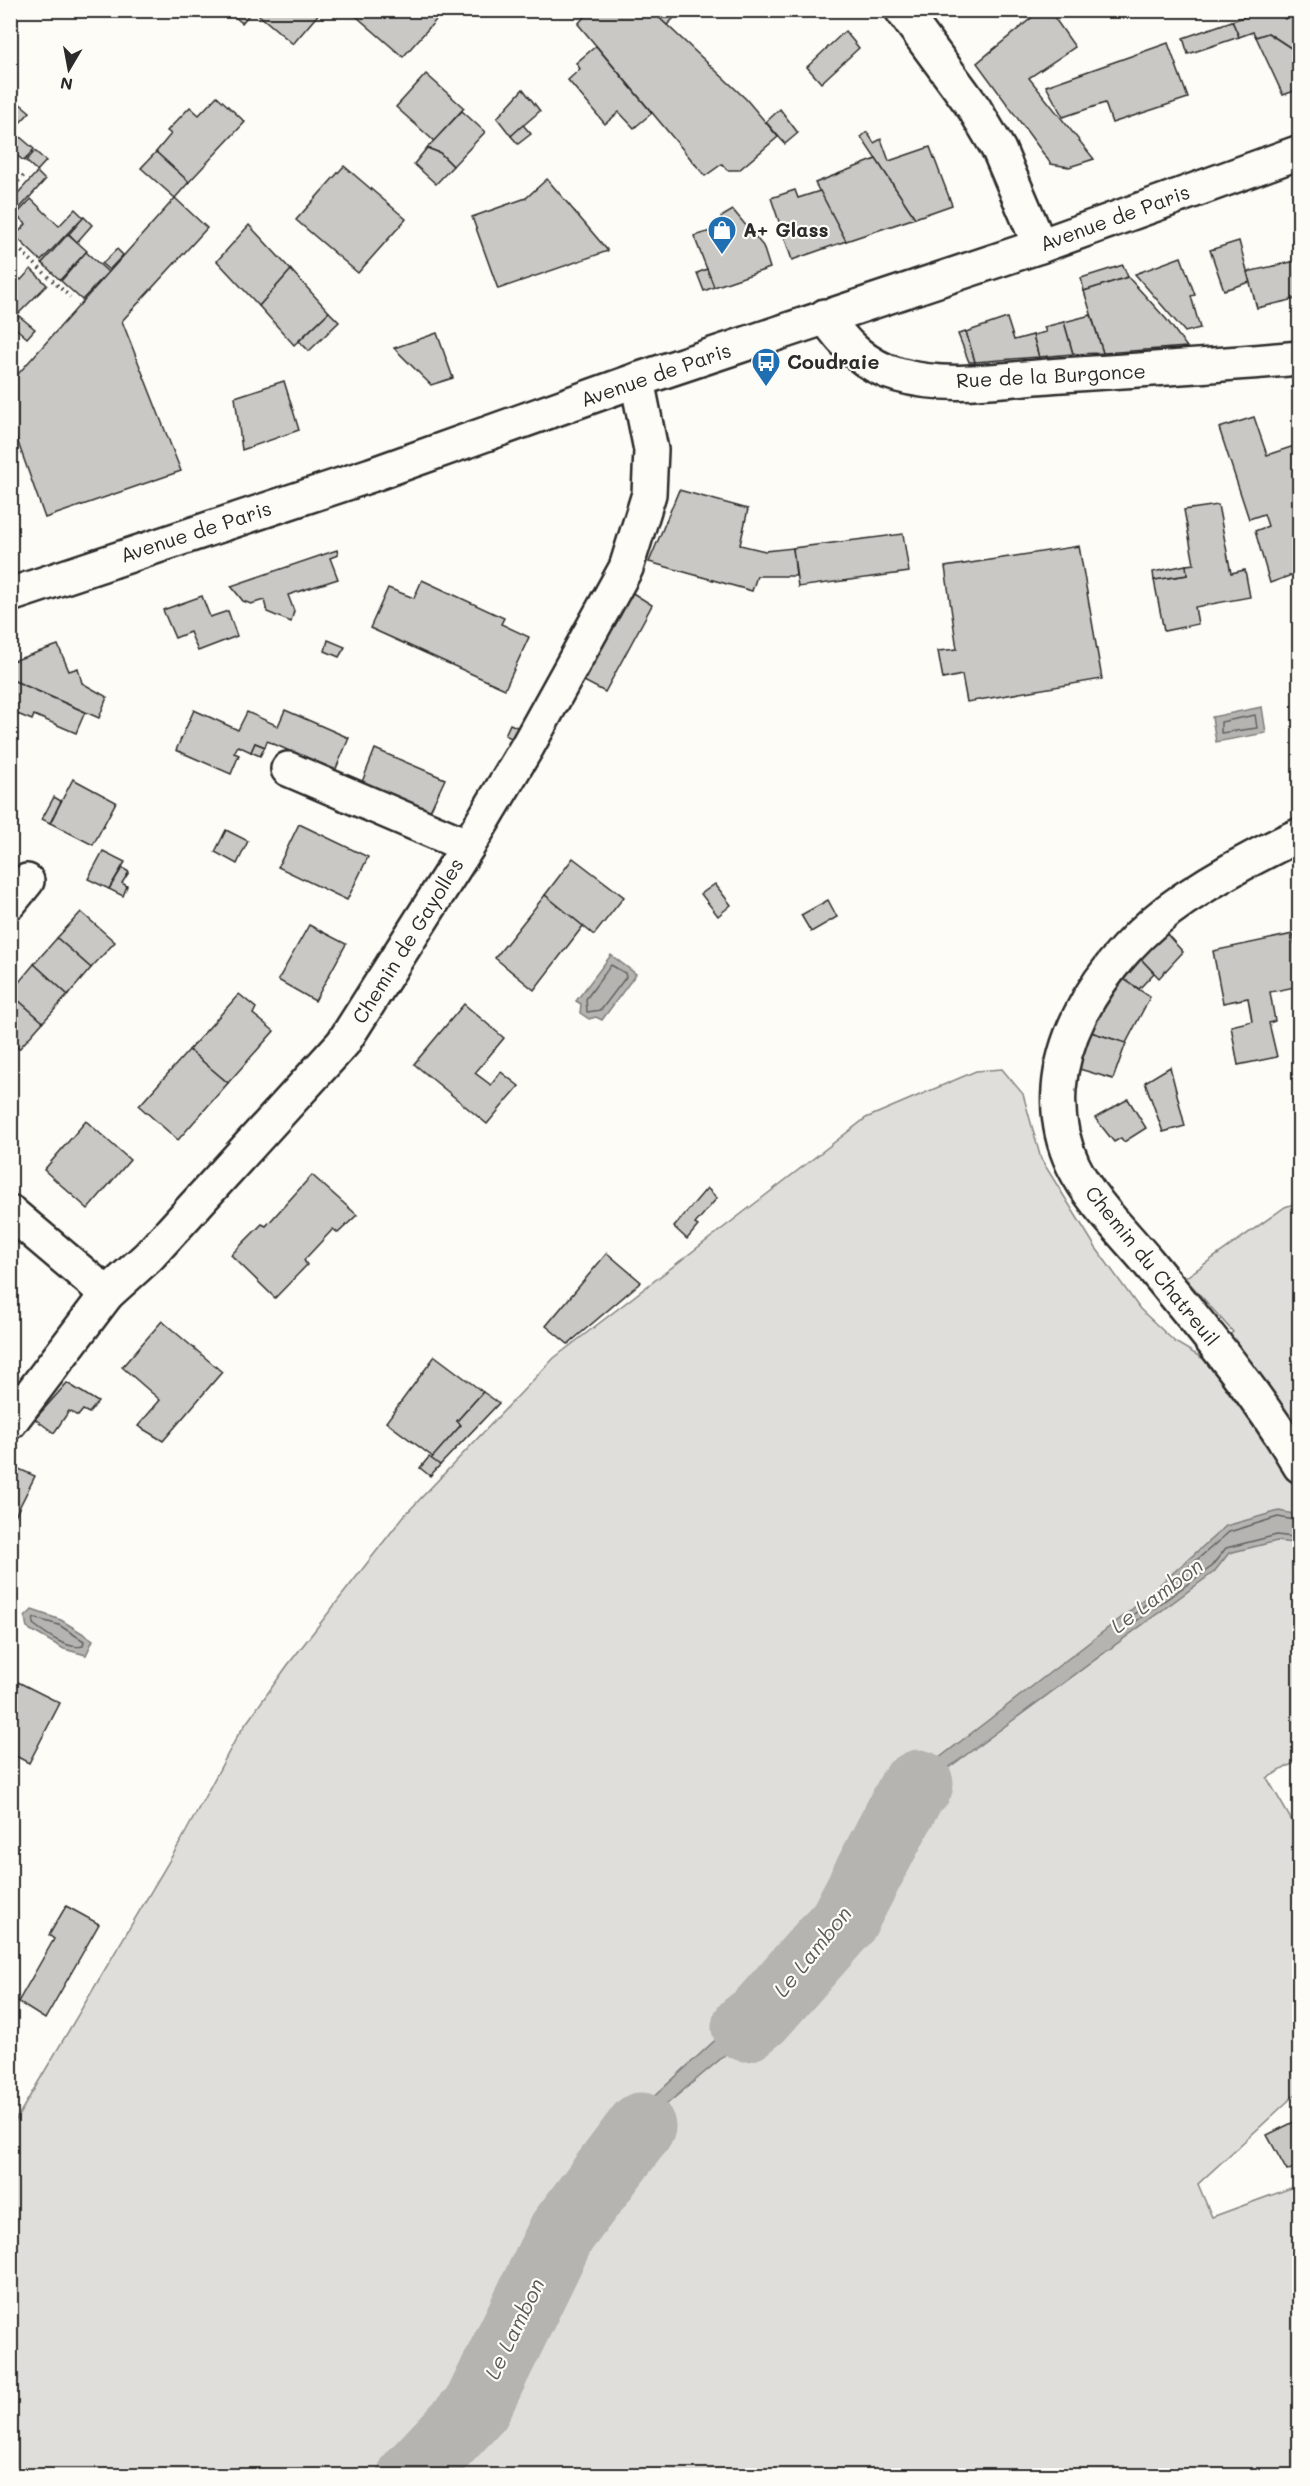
<svg xmlns="http://www.w3.org/2000/svg" width="1310" height="2486" font-family="Mali,sans-serif">
<style>
.green{fill:#dfdeda;stroke:#858482;stroke-width:1.5}
.water{fill:#b5b4b1;stroke:#7e7d7b;stroke-width:1.5}
.lines{fill:none;stroke-linecap:round;stroke-linejoin:round}
.shore{stroke:#626261;stroke-width:1.5}
.river{stroke:#b5b4b1;stroke-width:69}
.building{fill:#c9c8c4;stroke:#2b2b2b;stroke-width:1.5}
.minor-casing{stroke:#2b2b2b;stroke-width:38}
.major-casing{stroke:#2b2b2b;stroke-width:38}
.path{stroke:#2b2b2b;stroke-width:4;stroke-dasharray:1.5 4.5;stroke-linecap:butt}
.minor{stroke:#fdfcf7;stroke-width:33}
.major{stroke:#fdfcf7;stroke-width:33}
.labels{text-anchor:middle;stroke-width:4.5;stroke-linejoin:round;paint-order:stroke}
.street-label{font-size:20px;fill:#2b2b2b;stroke:#fdfcf7}
.poi-label{font-size:20px;font-weight:bold;fill:#2b2b2b;stroke:#fdfcf7;text-anchor:start}
.water-label{font-size:21px;font-style:italic;fill:#5b5b5a;stroke:#fdfcf7}
</style>
<rect width="100%" height="100%" fill="#fdfcf7"/>
<filter id="ink" filterUnits="userSpaceOnUse"><feTurbulence type="fractalNoise" baseFrequency=".0167" numOctaves="2"/><feDisplacementMap in="SourceGraphic" scale="12" xChannelSelector="R" yChannelSelector="G"/><feConvolveMatrix kernelMatrix="1 2 1 2 8 2 1 2 1" color-interpolation-filters="sRGB"/></filter>
<g filter="url(#ink)">
<path class="green" d="M1002 1069 1023 1094 1041 1159 1096 1248 1140 1309 1175 1342 1202 1358 1233 1332 1185 1278 1285 1207 1299 1202V1760L1267 1778 1299 1833V2091L1198 2184 1212 2217 1299 2185V2475L11 2476V2128L181 1841 238 1735 287 1666 403 1517 554 1358 866 1118 976 1071Z"/>
<g class="water">
<path d="M1262 707 1266 733 1216 742 1212 717Z"/>
<path d="M611 955 636 974 602 1020 596 1017 589 1019 580 1013 581 1004 576 1001Z"/>
<path d="M1279 1511 1299 1515V1544L1277 1541 1229 1553 1214 1572 928 1783 773 2015 661 2109 545 2277 465 2428 424 2475H409L460 2422 514 2312 647 2103 800 1962 917 1775 1130 1611 1226 1526Z"/>
<path d="M32 1610 61 1620 90 1638 93 1640 86 1655 64 1649 27 1628 25 1617Z"/>
</g>
<g class="lines">
<g class="shore">
<path d="M1255 715 1257 728 1221 733V722Z"/>
<path d="M611 965 625 973 626 977 601 1010 587 1012 586 999Z"/>
<path d="M1300 1521 1278 1517 1229 1532 1131 1617 1130 1621 1135 1622 1210 1568 1226 1548 1277 1535 1300 1538"/>
<path d="M34 1618 59 1625 84 1641 83 1646C67 1650 46 1634 33 1624Z"/>
<path d="M770 1998 775 2001 769 2011 725 2048H721V2043Z"/>
</g>
<g class="river">
<path d="M746 2027 760 2016 843 1922 913 1788 919 1784"/>
<path d="M412 2476 477 2407 562 2232 641 2127"/>
</g>
</g>
<g class="building">
<path d="M227 10H253L242 23Z"/>
<path d="M253 10H322L293 44Z"/>
<path d="M349 10H445L403 57Z"/>
<path d="M590 10H651L746 99 778 137 739 170H727L722 164 705 176 578 24Z"/>
<path d="M651 10H682L667 25Z"/>
<path d="M1041 10H1049L1075 47 1029 78 1094 159 1069 167 1051 164 977 63Z"/>
<path d="M1248 10H1272L1285 19 1289 13 1300 19V54L1268 33 1256 37 1253 32 1239 37 1232 21 1244 17Z"/>
<path d="M1232 21 1239 37 1188 54 1183 38Z"/>
<path d="M845 31 859 48 821 83 807 67Z"/>
<path d="M1268 33 1300 54V89L1283 95 1256 37Z"/>
<path d="M1168 43 1188 98 1112 123 1105 103 1063 117 1046 86Z"/>
<path d="M596 46 652 113 634 128 619 112 605 124 568 80 580 69 576 63Z"/>
<path d="M426 74 464 108 434 141 396 107Z"/>
<path d="M523 89 540 111 511 136 497 118Z"/>
<path d="M217 96 245 122 189 182 156 152 171 134 167 131 190 107 199 115Z"/>
<path d="M13 98 30 112 15 128 10 124V101Z"/>
<path d="M780 109 798 133 785 144 766 122Z"/>
<path d="M462 111 485 132 453 166 440 153 427 148Z"/>
<path d="M523 125 531 134 518 144 511 136Z"/>
<path d="M10 128 34 149 24 161 15 154 10 159Z"/>
<path d="M867 132 874 143 881 139 889 161 930 147 952 205 915 218 861 137Z"/>
<path d="M427 148 440 153 453 166 436 184 414 164Z"/>
<path d="M35 151 46 161 37 171 26 161Z"/>
<path d="M156 152 189 182 175 198 141 168Z"/>
<path d="M876 159 915 218 846 241 815 183Z"/>
<path d="M344 166 406 219 358 273 296 220Z"/>
<path d="M37 172 45 180 10 219V202Z"/>
<path d="M547 179 608 251 498 289 472 217 526 198Z"/>
<path d="M795 190 798 198 820 191 846 241 792 260 771 198Z"/>
<path d="M175 198 207 228 122 321 181 471 45 518 10 420V383Z"/>
<path d="M31 199 59 226 75 209 83 217 41 261 15 236 26 224 16 215Z"/>
<path d="M733 210 763 246 770 268 714 287 694 236 724 227 721 217Z"/>
<path d="M84 217 92 225 77 242 69 234Z"/>
<path d="M249 225 291 270 259 306 217 261Z"/>
<path d="M68 234 87 251 60 280 42 263Z"/>
<path d="M1239 241 1250 282 1224 290 1210 250Z"/>
<path d="M117 249 123 255 109 270 102 264Z"/>
<path d="M86 252 108 272 82 300 61 281Z"/>
<path d="M1181 257 1195 295 1191 296 1200 328 1185 332 1135 274Z"/>
<path d="M1300 260V298L1257 308 1247 272Z"/>
<path d="M1123 265 1128 277 1084 291 1081 278Z"/>
<path d="M31 269 47 285 10 322V270L21 280Z"/>
<path d="M707 269 714 287 704 291 697 273Z"/>
<path d="M291 270 329 312 294 345 259 306Z"/>
<path d="M1128 277 1167 320 1187 347 1103 353 1084 291Z"/>
<path d="M329 312 339 322 309 351 299 341Z"/>
<path d="M1091 315 1103 353 1073 354 1064 322Z"/>
<path d="M19 316 35 329 27 338 12 325Z"/>
<path d="M1007 318 1014 340 1033 335 1039 357 975 362 966 332Z"/>
<path d="M1064 322 1073 354 1039 357 1033 335 1046 332 1044 327Z"/>
<path d="M966 332 975 362H969L958 334Z"/>
<path d="M437 333 453 378 431 385 394 348Z"/>
<path d="M284 381 299 430 242 450 235 397Z"/>
<path d="M1254 417 1267 455 1300 444V572L1270 583 1255 531 1268 526 1264 514 1249 519 1219 428Z"/>
<path d="M679 490 748 509 740 545 765 551 793 548 796 576H757L752 591 649 562Z"/>
<path d="M1218 505 1231 573 1245 570 1250 597 1195 607 1198 624 1164 631 1154 580 1187 575 1186 565 1194 564 1184 510Z"/>
<path d="M903 534 909 572 798 587 793 548Z"/>
<path d="M1079 546 1102 679 967 702 962 675 943 679 938 651 957 649 945 567Z"/>
<path d="M337 550 338 555 330 558 338 579 288 595 294 611 291 622 267 612 264 600 251 604 243 601 231 586Z"/>
<path d="M1186 565 1187 575 1154 580 1153 572Z"/>
<path d="M422 580 504 618 501 624 529 637 505 689 370 628 388 588 414 598Z"/>
<path d="M628 590 652 605 605 692 580 679Z"/>
<path d="M202 596 210 617 228 611 237 636 198 651 190 632 175 638 163 610Z"/>
<path d="M328 640 345 647 339 657 325 651Z"/>
<path d="M58 645 69 671 78 668 82 683 107 697 99 718 10 679V662Z"/>
<path d="M10 679 85 712 76 733 34 715 32 720 10 711Z"/>
<path d="M194 710 238 730 247 712 278 726 285 710 349 738 335 771 267 741 265 747 255 743 251 752 238 746 234 753 239 755 231 774 176 750Z"/>
<path d="M510 724 526 731 519 742 505 735Z"/>
<path d="M255 743 265 747 260 756 251 752Z"/>
<path d="M375 749 445 779 430 811 362 782Z"/>
<path d="M73 779 116 802 93 845 50 823Z"/>
<path d="M54 797 61 801 50 823 42 819Z"/>
<path d="M299 824 368 857 347 900 278 867Z"/>
<path d="M226 830 248 841 237 864 215 852Z"/>
<path d="M103 851 125 862 109 889 88 879Z"/>
<path d="M573 858 624 897 594 935 545 895Z"/>
<path d="M122 868 129 872 122 883 127 886 123 896 109 889Z"/>
<path d="M715 884 731 905 718 916 701 894Z"/>
<path d="M545 895 583 926 534 990 495 958Z"/>
<path d="M828 900 837 917 811 932 801 915Z"/>
<path d="M81 912 115 942 91 968 57 938Z"/>
<path d="M309 925 346 944 315 1001 278 980Z"/>
<path d="M1165 932 1183 952 1159 978 1139 957Z"/>
<path d="M1293 934 1300 965V986L1270 992 1275 1021 1269 1023 1277 1057 1238 1065 1231 1026 1252 1021 1248 998 1223 1003 1213 951Z"/>
<path d="M57 938 91 968 68 995 34 964Z"/>
<path d="M1139 957 1154 973 1139 989 1119 976Z"/>
<path d="M34 964 68 995 43 1022 10 993Z"/>
<path d="M1119 976 1150 997 1126 1043 1087 1031Z"/>
<path d="M10 993 43 1022 19 1049 10 1041Z"/>
<path d="M239 994 256 1008 253 1014 274 1031 228 1083 189 1050Z"/>
<path d="M464 1004 504 1038 475 1073 491 1085 501 1072 519 1086 487 1124 414 1064Z"/>
<path d="M1087 1031 1126 1043 1113 1079 1076 1068Z"/>
<path d="M189 1050 228 1083 178 1140 139 1106Z"/>
<path d="M1170 1067 1185 1126 1163 1132 1145 1082Z"/>
<path d="M1128 1099 1146 1128 1124 1142 1121 1138 1114 1142 1095 1118Z"/>
<path d="M86 1121 130 1160 88 1209 44 1170Z"/>
<path d="M312 1175 357 1215 338 1233 333 1229 304 1260 307 1265 275 1298 231 1255 262 1224 266 1226Z"/>
<path d="M707 1188 717 1198 695 1224 698 1226 687 1239 674 1227Z"/>
<path d="M607 1253 641 1282 568 1344 546 1326Z"/>
<path d="M162 1321 222 1372 163 1441 138 1426 160 1400 122 1367Z"/>
<path d="M435 1356 483 1392 457 1421 461 1425 433 1457 386 1422Z"/>
<path d="M67 1383 98 1402 89 1413 83 1410 78 1416 69 1411 54 1433 35 1419Z"/>
<path d="M483 1392 499 1403 440 1465 431 1459 461 1425 457 1421Z"/>
<path d="M429 1457 440 1465 430 1476 420 1468Z"/>
<path d="M10 1465 35 1476 10 1526Z"/>
<path d="M18 1682 60 1703 29 1763 10 1753V1698Z"/>
<path d="M66 1906 99 1924 45 2019 18 2002 54 1939 49 1935Z"/>
<path d="M1300 2119V2165L1287 2171 1267 2135Z"/>
</g>
<g class="lines">
<g class="minor-casing">
<g id="minor">
<path d="M902 10 974 108 999 150 1040 246"/>
<path d="M825 316C843 343 865 366 898 375 950 390 1009 378 1062 375 1141 370 1220 365 1300 358"/>
<path d="M288 769 468 846"/>
<path d="M1300 835C1260 853 1220 875 1184 899 1102 954 1026 1065 1073 1165 1091 1202 1122 1231 1148 1262 1202 1328 1257 1392 1300 1466"/>
<path d="M10 902 27 881"/>
<path d="M10 1212 107 1294"/>
<path d="M10 1422 107 1294 149 1256 343 1043 468 846 527 747 626 568 649 494 651 450 637 380"/>
</g>
</g>
<g class="major-casing">
<path id="major" d="M10 595 371 475 637 380 1040 246 1300 152"/>
</g>
<g class="path">
<path d="M10 190 26 173"/>
<path d="M10 249 21 251 70 297"/>
</g>
<use href="#minor" class="minor"/>
<use href="#major" class="major"/>
</g>
</g>
<defs>
<g id="shop-pin" transform="scale(1.5)"><path d="M0 17L-7.5 6A9.5 9.5 0 1 1 7.5 6Z" fill="#1f6fb2" stroke="#fdfcf7"/><path d="M-5-2.5h2.3a2.7 3.5 0 0 1 5.4 0H5L5.5 6h-11ZM-1.5-2.5h3a1.5 2.3 0 0 0-3 0Z" fill="#fff"/></g>
<g id="bus-pin" transform="scale(1.5)"><path d="M0 17L-7.5 6A9.5 9.5 0 1 1 7.5 6Z" fill="#1f6fb2" stroke="#fdfcf7"/><path d="M-5-6H5V4H4V6H2V4H-2V6H-4V4H-5ZM-3.5-4V0h7V-4ZM-3.5 1.2v1.5H-2V1.2ZM2 1.2v1.5H3.5V1.2Z" fill="#fff"/></g>
</defs>
<g fill-rule="evenodd">
<use href="#shop-pin" x="722" y="230"/>
<use href="#bus-pin" x="766" y="362"/>
</g>
<g class="labels">
<g class="street-label">
<text transform="translate(1115 218) rotate(-20)" y="7">Avenue de Paris</text>
<text transform="translate(656 375) rotate(-19)" y="7">Avenue de Paris</text>
<text transform="translate(1051 376) rotate(-3)" y="7">Rue de la Burgonce</text>
<text transform="translate(196 532) rotate(-18)" y="7">Avenue de Paris</text>
<text transform="translate(408 941) rotate(-58)" y="7">Chemin de Gayolles</text>
<text transform="translate(1152 1266) rotate(51)" y="7">Chemin du Chatreuil</text>
</g>
<g class="poi-label">
<text x="743" y="237">A+ Glass</text>
<text x="787" y="369">Coudraie</text>
</g>
<g class="water-label">
<text transform="translate(1157 1596) rotate(-37)" y="7">Le Lambon</text>
<text transform="translate(813 1952) rotate(-51)" y="7">Le Lambon</text>
<text transform="translate(515 2329) rotate(-64)" y="7">Le Lambon</text>
</g>
</g>
<rect width="1310" height="2486" fill="none" stroke="#fdfcf7" stroke-width="36"/>
<rect x="18" y="18" width="1274" height="2450" fill="none" stroke="#2b2b2b" stroke-width="2" filter="url(#ink)"/>
<g transform="translate(69 69) rotate(190)" stroke="#fdfcf7" stroke-width="4.5" paint-order="stroke">
<path d="M0-4.5L10 22L0 15L-10 22Z" fill="#2b2b2b"/>
<text y="-9" font-size="16" font-weight="bold" text-anchor="middle" fill="#2b2b2b">N</text>
</g>
</svg>
